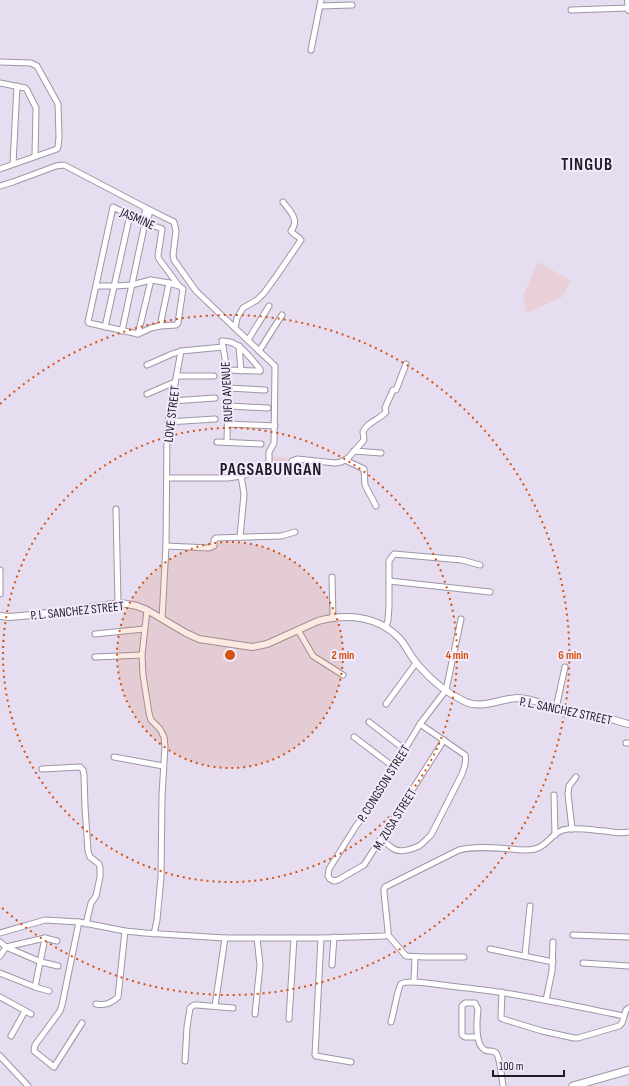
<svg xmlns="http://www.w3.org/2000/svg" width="629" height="1086" font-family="'Sofia Sans Condensed',sans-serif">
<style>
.education{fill:#e9d0d8}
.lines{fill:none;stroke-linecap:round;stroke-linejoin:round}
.minor-casing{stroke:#9e95a7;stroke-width:7}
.tertiary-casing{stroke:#9e95a7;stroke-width:8}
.secondary-casing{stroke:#9e95a7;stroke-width:9}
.minor{stroke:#fff;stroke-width:5}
.tertiary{stroke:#fff;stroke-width:6}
.secondary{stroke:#fff;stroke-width:7}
.ring{fill:none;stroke:#d4530e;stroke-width:2;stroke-dasharray:2 4}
.labels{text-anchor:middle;stroke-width:4;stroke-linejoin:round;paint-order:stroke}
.street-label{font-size:13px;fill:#1e1b22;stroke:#f3eafe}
.district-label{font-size:17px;font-weight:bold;letter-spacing:1px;fill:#1e1b22;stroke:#f3eafe}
.centre{fill:#d4530e;stroke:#f3eafe;stroke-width:2}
.ring-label{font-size:12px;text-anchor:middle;font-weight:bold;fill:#d4530e;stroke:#f3eafe;stroke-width:4;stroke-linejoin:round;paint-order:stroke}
</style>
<rect width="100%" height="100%" fill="#e6ddf0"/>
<g class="education">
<path d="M538 262 571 281 562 297 527 313 523 296Z"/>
<path d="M270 456 290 458 289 469 270 468Z"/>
</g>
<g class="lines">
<g class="minor-casing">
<g id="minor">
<path d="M320 6 352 5"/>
<path d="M571 10 629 8"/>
<path d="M311 50 321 0"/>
<path d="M0 62 31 63 37 66 58 104 59 137 58 147 57 149 0 169"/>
<path d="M0 83 25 88 27 90 36 108 35 156"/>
<path d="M13 164 17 86"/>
<path d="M0 186 13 182 56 166 64 165 146 208 174 222 176 231 173 255 174 260 196 291 275 366V368L274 443 269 452V471"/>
<path d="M145 221 144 216 146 208"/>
<path d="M96 286H114L131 285 151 280 169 283 179 286 183 289 178 323 176 325 160 326 151 328 138 334 89 323 88 322 113 207 145 223 160 228 162 229 158 256 159 259 179 286"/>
<path d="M160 326 169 283"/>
<path d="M105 327 130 215"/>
<path d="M235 328 237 318 243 308 257 300 264 293 275 278 301 240C299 236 293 235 291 231 300 220 290 211 283 202"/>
<path d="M122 331 145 223 148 218 150 211"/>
<path d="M138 334 151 280"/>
<path d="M248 340 269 306"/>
<path d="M239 346 241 371"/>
<path d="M259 351 282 315"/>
<path d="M147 365 172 354 181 351 223 347"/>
<path d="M227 370 260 371"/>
<path d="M177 376H214"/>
<path d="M228 388 265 390"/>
<path d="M147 394 175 382"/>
<path d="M172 401 215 398"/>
<path d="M229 406 268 408"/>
<path d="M168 422 215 419"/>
<path d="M228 424 275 426"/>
<path d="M217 442 261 444"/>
<path d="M227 442 228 388 227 370 222 341C239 340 250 358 260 369V371"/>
<path d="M354 451 381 453"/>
<path d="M345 460 364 469 365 485 376 506"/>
<path d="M167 478H228L241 476 255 472H291L292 461 297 459 335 463 341 462 345 460 349 457 364 440 363 432C367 422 379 420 386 412L385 408 393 390H396L406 364"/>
<path d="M116 509 118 603"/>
<path d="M240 537 244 494 241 476"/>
<path d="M166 546 209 548 214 546V540L216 538 281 536 295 532"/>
<path d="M0 570V594"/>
<path d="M332 577 333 617"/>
<path d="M389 581 490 592"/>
<path d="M147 610 142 655 143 675 149 713 151 720 160 729 164 737 165 746 162 795 161 877 157 920 154 934"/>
<path d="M162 619 166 546 167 433 168 422 181 351"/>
<path d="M386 627 388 620 389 606V561L394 554 462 560 480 565"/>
<path d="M298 630 313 656 343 675"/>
<path d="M95 634 144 629"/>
<path d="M95 657 142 655"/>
<path d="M386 704 416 663"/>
<path d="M556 708 565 667"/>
<path d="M369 722 404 749"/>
<path d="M354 737 395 768"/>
<path d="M444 740 364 865 338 880 334 881 330 879 328 876 329 869 356 826 371 806 420 724 446 690 461 619"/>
<path d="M626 743H629"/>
<path d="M114 757 163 766"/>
<path d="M42 769 80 767 83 770 84 775 85 807 88 851 90 857 99 864 100 868V877L96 896 91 903 86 924"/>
<path d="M554 795 555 835"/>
<path d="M572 829 568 794 569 786 576 777"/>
<path d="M382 839C385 842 390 847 394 849 400 853 413 849 419 846 424 843 427 838 431 835L462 774C464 768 467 762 465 755L420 724"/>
<path d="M79 922 62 1005 60 1011 35 1045 34 1051 54 1067 82 1023"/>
<path d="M0 933 45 920 79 922 125 931 145 933 225 938H321L385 936 388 935"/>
<path d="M573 935 629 937"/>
<path d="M321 938 315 1055 316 1056 351 1062"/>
<path d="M0 942 6 947 45 938 57 941"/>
<path d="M490 949 553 962"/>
<path d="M0 956 6 947 41 962 58 966"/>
<path d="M525 956 530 906"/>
<path d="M464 957H425L406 956 388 935V931L384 892V889L385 887 459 850C475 846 494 848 511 849 519 850 527 851 535 849 549 846 552 830 568 829 580 828 593 830 605 831 613 832 621 834 629 832"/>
<path d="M583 963 629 966"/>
<path d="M332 965 334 937"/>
<path d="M0 973 35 987 49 991"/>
<path d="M414 982 415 957"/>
<path d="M35 987 45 938"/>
<path d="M502 992 501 1018 503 1019 542 1031 574 1038H578L619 1026 622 1023 626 1010 629 1008"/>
<path d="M0 997 31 1014"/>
<path d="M546 1000 552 971 553 942"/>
<path d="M96 1004C105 1006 112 1003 118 997L125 931"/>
<path d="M215 1006 225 938"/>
<path d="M255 1014 260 965 257 938"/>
<path d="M289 1019 294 938"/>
<path d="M391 1022C393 1016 398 987 401 984 408 979 440 985 449 986 467 988 486 990 504 993 544 999 584 1008 624 1016"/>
<path d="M11 1036 25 1011"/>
<path d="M477 1037H465L462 1035V1006L465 1003H475L478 1009C477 1019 474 1044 485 1050 488 1052 493 1050 496 1053 500 1057 502 1080 503 1086"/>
<path d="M0 1056 28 1086"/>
<path d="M185 1061 187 1027 190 1008 194 1005H197L233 1008"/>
</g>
</g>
<g class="tertiary-casing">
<g id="tertiary">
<path d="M628 0 629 10"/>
<path d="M0 616 9 617 32 615 121 603 137 606 147 610 186 633 199 639 252 647 267 644 318 621C347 613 379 616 400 639 407 647 411 658 419 666 431 680 447 693 464 701 481 710 499 699 517 698 530 698 543 704 555 708 571 712 587 714 603 717 612 719 620 722 629 724"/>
</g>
</g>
<g class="secondary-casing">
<path id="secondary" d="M573 1086 629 1070"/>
</g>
<use href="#minor" class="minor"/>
<use href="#tertiary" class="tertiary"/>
<use href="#secondary" class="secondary"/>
</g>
<circle cx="230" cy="655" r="113" fill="#d4530e" fill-opacity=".12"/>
<g class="ring">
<circle cx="230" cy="655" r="113"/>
<circle cx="230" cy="655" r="227"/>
<path d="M0 404A340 340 0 1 1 0 906"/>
</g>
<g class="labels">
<g class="street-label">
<text transform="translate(138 218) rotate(24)" y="5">JASMINE</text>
<text transform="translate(226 392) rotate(-93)" y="5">RUFO AVENUE</text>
<text transform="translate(171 414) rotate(-83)" y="5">LOVE STREET</text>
<text transform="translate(77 610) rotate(-6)" y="5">P. L. SANCHEZ STREET</text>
<text transform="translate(566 710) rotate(12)" y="5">P. L. SANCHEZ STREET</text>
<text transform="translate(383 783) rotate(-58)" y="5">P. CONGSON STREET</text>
<text transform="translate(394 819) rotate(-58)" y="5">M. ZUSA STREET</text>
</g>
<g class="district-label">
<text x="587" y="170">TINGUB</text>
<text x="271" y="475">PAGSABUNGAN</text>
</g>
</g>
<circle cx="230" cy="655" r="6" class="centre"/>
<g class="ring-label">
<text x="343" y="659">2 min</text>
<text x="457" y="659">4 min</text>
<text x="570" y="659">6 min</text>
</g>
<path d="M493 1070v6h71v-6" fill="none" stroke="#1e1b22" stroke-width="2"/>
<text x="499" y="1070" font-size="12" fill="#1e1b22" stroke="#f3eafe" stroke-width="3" paint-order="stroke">100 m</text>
</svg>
